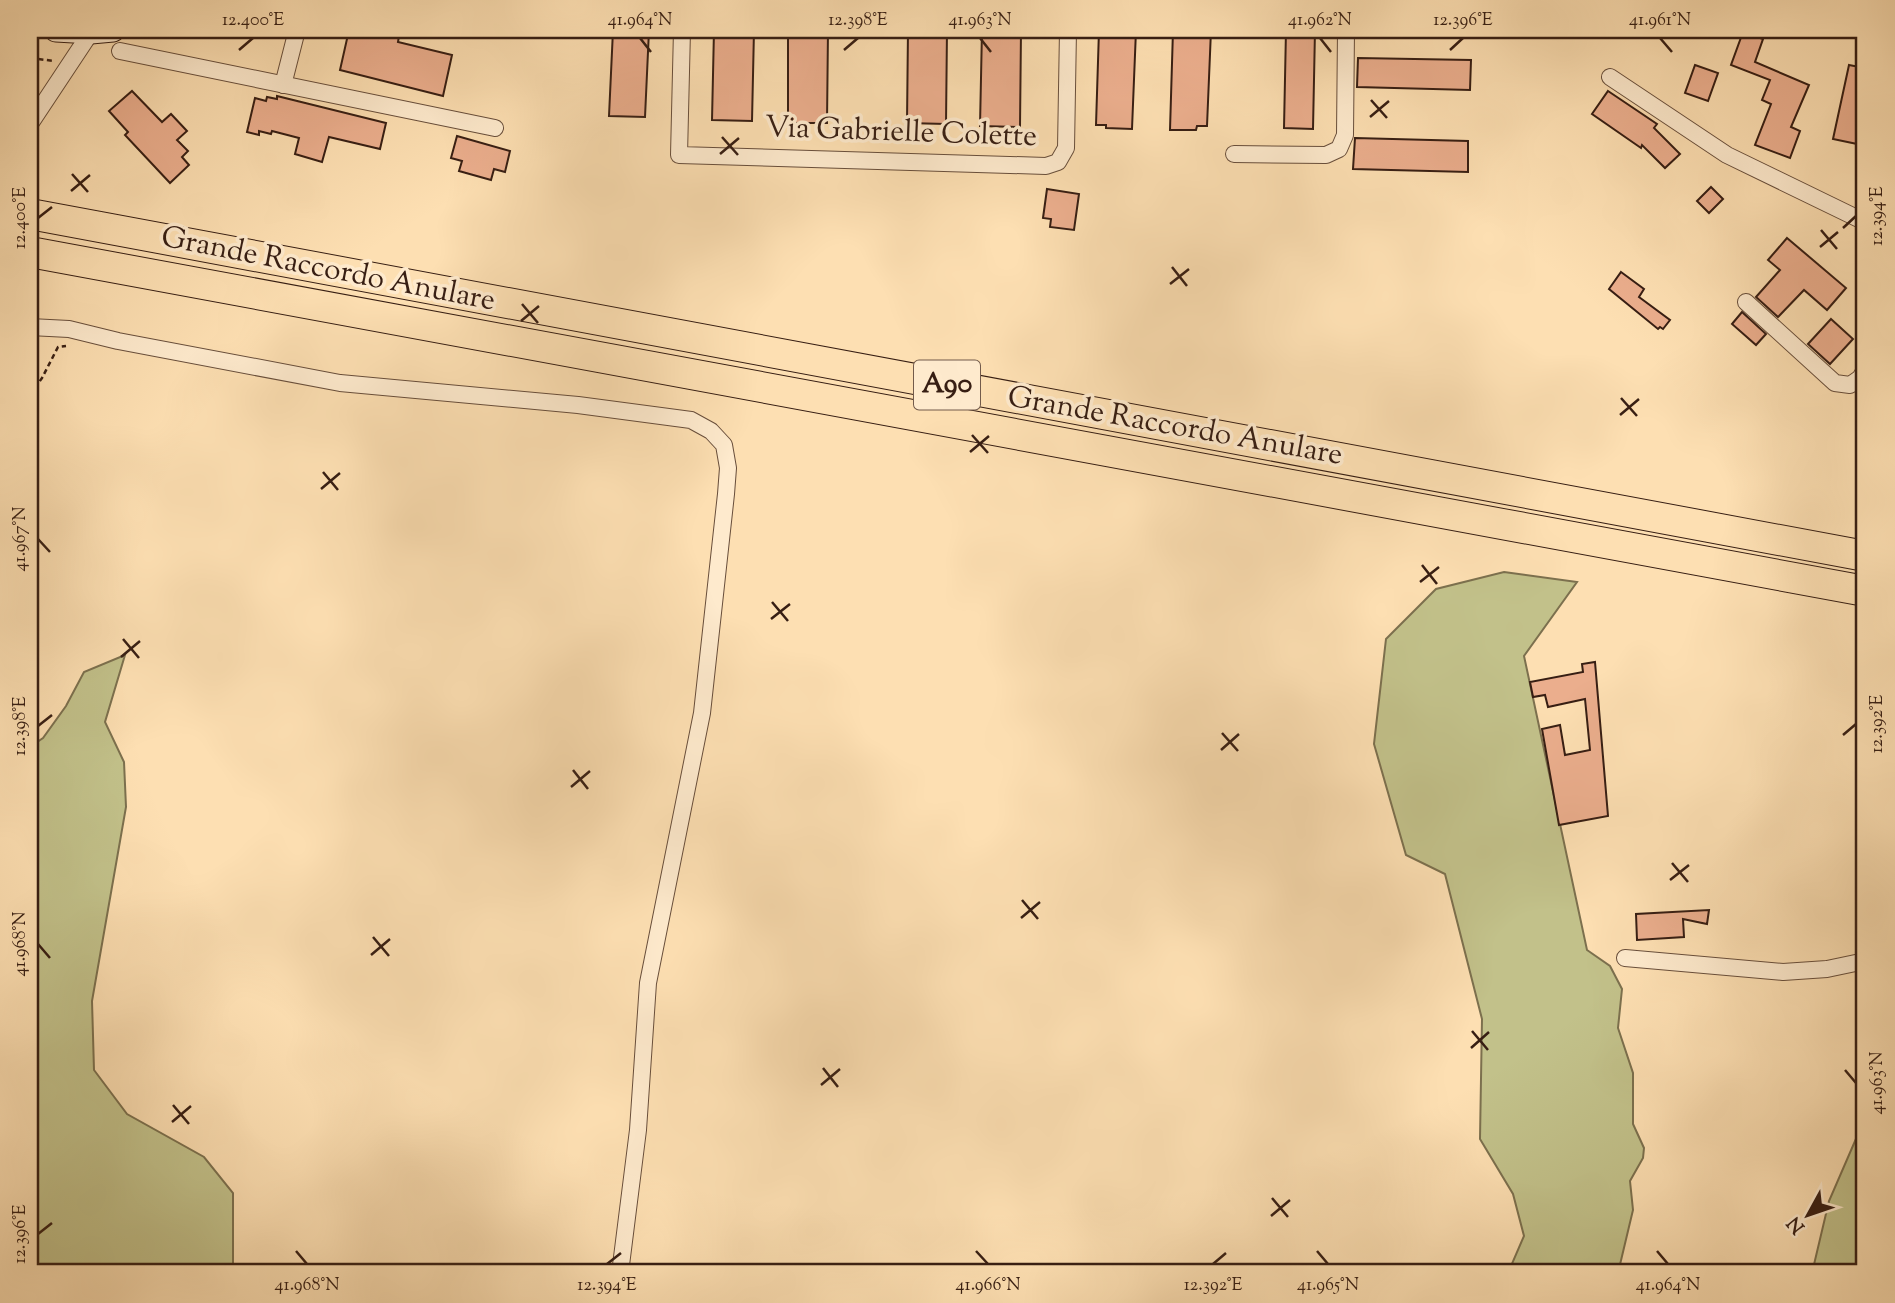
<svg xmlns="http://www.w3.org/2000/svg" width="1895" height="1303" viewBox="0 0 1895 1303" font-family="'Sorts Mill Goudy',serif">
  <rect width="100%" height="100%" fill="#fddfb2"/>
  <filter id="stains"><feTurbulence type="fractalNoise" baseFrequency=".00286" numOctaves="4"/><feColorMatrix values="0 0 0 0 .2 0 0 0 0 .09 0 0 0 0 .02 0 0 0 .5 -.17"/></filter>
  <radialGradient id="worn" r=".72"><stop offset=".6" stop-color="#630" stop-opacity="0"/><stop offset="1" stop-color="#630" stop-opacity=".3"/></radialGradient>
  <g fill="#c2c18a" stroke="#7c704e" stroke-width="2">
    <polygon points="1504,572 1577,582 1524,656 1587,950 1610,966 1622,989 1618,1028 1633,1073 1633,1124 1644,1148 1643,1158 1630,1181 1633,1210 1618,1273 1508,1273 1524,1236 1513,1194 1480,1139 1482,1019 1445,874 1406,855 1374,744 1386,639 1436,589"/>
    <polygon points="125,655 105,722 124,762 126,807 92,1001 94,1070 127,1114 204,1157 233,1193 233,1273 30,1273 30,747 43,738 66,706 84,672"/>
    <polygon points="1865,1118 1865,1273 1812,1273 1829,1201"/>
  </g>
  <g fill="#ebae8d" stroke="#371e13" stroke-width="2">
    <polygon points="349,30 371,30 399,36 398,42 452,55 443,96 340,70"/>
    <polygon points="613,30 649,30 645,117 609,116"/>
    <polygon points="714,30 754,30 752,121 712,120"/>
    <polygon points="788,30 828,30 827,123 788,123"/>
    <polygon points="908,30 947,30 946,124 907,123"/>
    <polygon points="982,30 1021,30 1020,127 980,126"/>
    <polygon points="1099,30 1136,30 1132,129 1106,128 1106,125 1096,125"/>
    <polygon points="1173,30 1211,30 1207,126 1197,126 1196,130 1170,130"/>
    <polygon points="1286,30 1315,30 1313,129 1284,128"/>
    <polygon points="1743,32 1763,39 1755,62 1809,85 1791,127 1800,131 1790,158 1755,145 1771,104 1762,100 1770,80 1731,65"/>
    <polygon points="1358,58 1471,60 1470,90 1357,87"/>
    <polygon points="1695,65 1718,73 1708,101 1685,93"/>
    <polygon points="1849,65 1865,68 1865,129 1862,145 1833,139"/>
    <polygon points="132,91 162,122 171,114 187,131 177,140 188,151 182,157 189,165 170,183 125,135 128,132 109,111"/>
    <polygon points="1608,91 1657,124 1654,128 1680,154 1665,168 1642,145 1641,148 1592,114"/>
    <polygon points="277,96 386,123 380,149 329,137 322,162 295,154 299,138 272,131 271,134 259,131 259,135 247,132 255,98 266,101 267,97 277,99"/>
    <polygon points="457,136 510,151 505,172 494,169 491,180 459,171 462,161 451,158"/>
    <polygon points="1355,138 1468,141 1468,172 1353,169"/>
    <polygon points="1711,187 1723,199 1709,213 1697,201"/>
    <polygon points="1047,189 1079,194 1074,230 1050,227 1051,219 1043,218"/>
    <polygon points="1787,238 1846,288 1827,310 1804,290 1778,317 1756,297 1780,270 1768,260"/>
    <polygon points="1621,272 1644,289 1639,297 1670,320 1663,329 1660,327 1658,329 1609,289"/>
    <polygon points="1742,312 1766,334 1756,345 1732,324"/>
    <polygon points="1831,319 1853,339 1830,364 1808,344"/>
    <polygon points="1595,662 1608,816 1559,825 1542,729 1560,725 1565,755 1590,750 1585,699 1548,707 1545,695 1533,697 1530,682 1583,672 1582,664"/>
    <polygon points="1709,910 1707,924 1683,919 1684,937 1637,940 1636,914"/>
  </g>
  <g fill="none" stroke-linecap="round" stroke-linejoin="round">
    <g stroke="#684e3b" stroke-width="18">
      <g id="street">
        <polyline points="682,30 679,155 1046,166 1058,162 1066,148 1068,30"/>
        <polyline points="120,51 495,128"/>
        <polyline points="1610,77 1727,155 1865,222"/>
        <polyline points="283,85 297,30"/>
        <polyline points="30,124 91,32"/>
        <polyline points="1234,154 1326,155 1339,149 1345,135 1346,30"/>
        <polyline points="1746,302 1835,383 1850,385 1860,378 1865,370"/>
        <polyline points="30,327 69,329 118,341 340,383 578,405 691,420 711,431 724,445 728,468 726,494 702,713 648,983 638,1130 620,1273"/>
        <polyline points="1625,958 1783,972 1827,969 1865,961"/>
      </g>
    </g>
    <g stroke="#371e13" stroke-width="25">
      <polyline id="secondary" points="56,30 91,32 113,30"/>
    </g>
    <g stroke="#371e13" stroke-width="32">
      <g id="highway">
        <polyline points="30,214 1865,556"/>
        <polyline points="30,252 1865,591"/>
      </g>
    </g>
    <g stroke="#371e13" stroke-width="2.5" stroke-dasharray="5 3.5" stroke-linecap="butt">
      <polyline points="30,58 54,61"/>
      <polyline points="30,395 42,378 58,347 66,346"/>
    </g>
    <use href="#street" stroke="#feeacd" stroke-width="16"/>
    <use href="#secondary" stroke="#feeacd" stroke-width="23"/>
    <use href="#highway" stroke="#fddfb2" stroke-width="30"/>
  </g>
  <path fill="none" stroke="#371e13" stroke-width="2.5" d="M640,38L651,52M980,38L991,52M1320,38L1331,52M1660,38L1672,52M239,50L253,38M844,50L858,38M1450,50L1463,38M1371,100L1387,118M1370,117L1389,101M722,137L738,155M720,154L739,138M72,174L88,192M71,191L90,175M38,218L52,207M1843,228L1856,216M1821,230L1837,249M1820,247L1838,232M1172,267L1187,286M1170,284L1189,269M522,304L538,323M521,321L539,306M1621,398L1637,416M1620,415L1639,399M972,435L988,453M970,452L989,436M323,472L338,490M321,489L340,473M38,539L50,552M1422,565L1437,584M1420,582L1439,567M772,602L788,621M771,619L790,604M123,639L139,658M121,657L140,641M38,726L52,715M1222,733L1238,751M1843,735L1856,724M1221,750L1239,734M573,770L588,789M571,787L590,771M1672,863L1688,882M1670,880L1689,865M1022,900L1038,919M1021,918L1040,902M373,937L389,956M38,944L50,958M371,955L390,939M1472,1031L1488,1050M1471,1048L1489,1032M823,1068L838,1087M1845,1070L1856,1083M821,1085L840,1069M173,1105L189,1124M172,1122L191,1106M1272,1198L1288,1217M1271,1216L1290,1200M38,1234L52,1223M296,1251L307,1264M976,1251L988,1264M1317,1251L1328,1264M1657,1251L1668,1264M607,1264L621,1253M1213,1264L1226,1253"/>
  <g text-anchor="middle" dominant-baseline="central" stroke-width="7" stroke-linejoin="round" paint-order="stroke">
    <rect fill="#feeacd" stroke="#735b4b" stroke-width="2" x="914" y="360.5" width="66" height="49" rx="5"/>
    <g font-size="28" font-weight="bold" fill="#371e13">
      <text x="947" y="385">A90</text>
    </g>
    <g font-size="30" fill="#371e13" stroke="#feeacd">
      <text transform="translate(901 133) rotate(2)">Via Gabrielle Colette</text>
      <text transform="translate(328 270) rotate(11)">Grande Raccordo Anulare</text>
      <text transform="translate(1175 427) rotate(10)">Grande Raccordo Anulare</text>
    </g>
  </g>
  <rect width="1895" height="1303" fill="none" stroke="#fddfb2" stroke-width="77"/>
  <g transform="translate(1808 1215) rotate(230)" stroke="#feeacd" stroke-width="5" paint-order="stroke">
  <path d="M0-5L12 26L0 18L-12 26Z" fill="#371e13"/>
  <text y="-10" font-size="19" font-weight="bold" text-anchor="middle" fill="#371e13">N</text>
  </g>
  <rect x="38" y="38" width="1818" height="1226" fill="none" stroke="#371e13" stroke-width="2.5"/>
  <g font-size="18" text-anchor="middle" fill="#371e13">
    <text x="253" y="25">12.400°E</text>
    <text x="640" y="25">41.964°N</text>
    <text x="858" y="25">12.398°E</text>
    <text x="980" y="25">41.963°N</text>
    <text x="1320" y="25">41.962°N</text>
    <text x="1463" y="25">12.396°E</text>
    <text x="1660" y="25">41.961°N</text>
    <text transform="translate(1876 216) rotate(-90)" y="6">12.394°E</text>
    <text transform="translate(19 218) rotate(-90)" y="6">12.400°E</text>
    <text transform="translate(19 539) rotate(-90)" y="6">41.967°N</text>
    <text transform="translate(1876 724) rotate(-90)" y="6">12.392°E</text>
    <text transform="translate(19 726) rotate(-90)" y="6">12.398°E</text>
    <text transform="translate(19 944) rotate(-90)" y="6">41.968°N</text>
    <text transform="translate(1876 1083) rotate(-90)" y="6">41.963°N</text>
    <text transform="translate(19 1234) rotate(-90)" y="6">12.396°E</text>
    <text x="307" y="1290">41.968°N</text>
    <text x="607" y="1290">12.394°E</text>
    <text x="988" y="1290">41.966°N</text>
    <text x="1213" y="1290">12.392°E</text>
    <text x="1328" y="1290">41.965°N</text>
    <text x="1668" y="1290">41.964°N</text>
  </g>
  <rect width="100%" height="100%" filter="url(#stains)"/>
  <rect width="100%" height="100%" fill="url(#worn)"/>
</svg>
